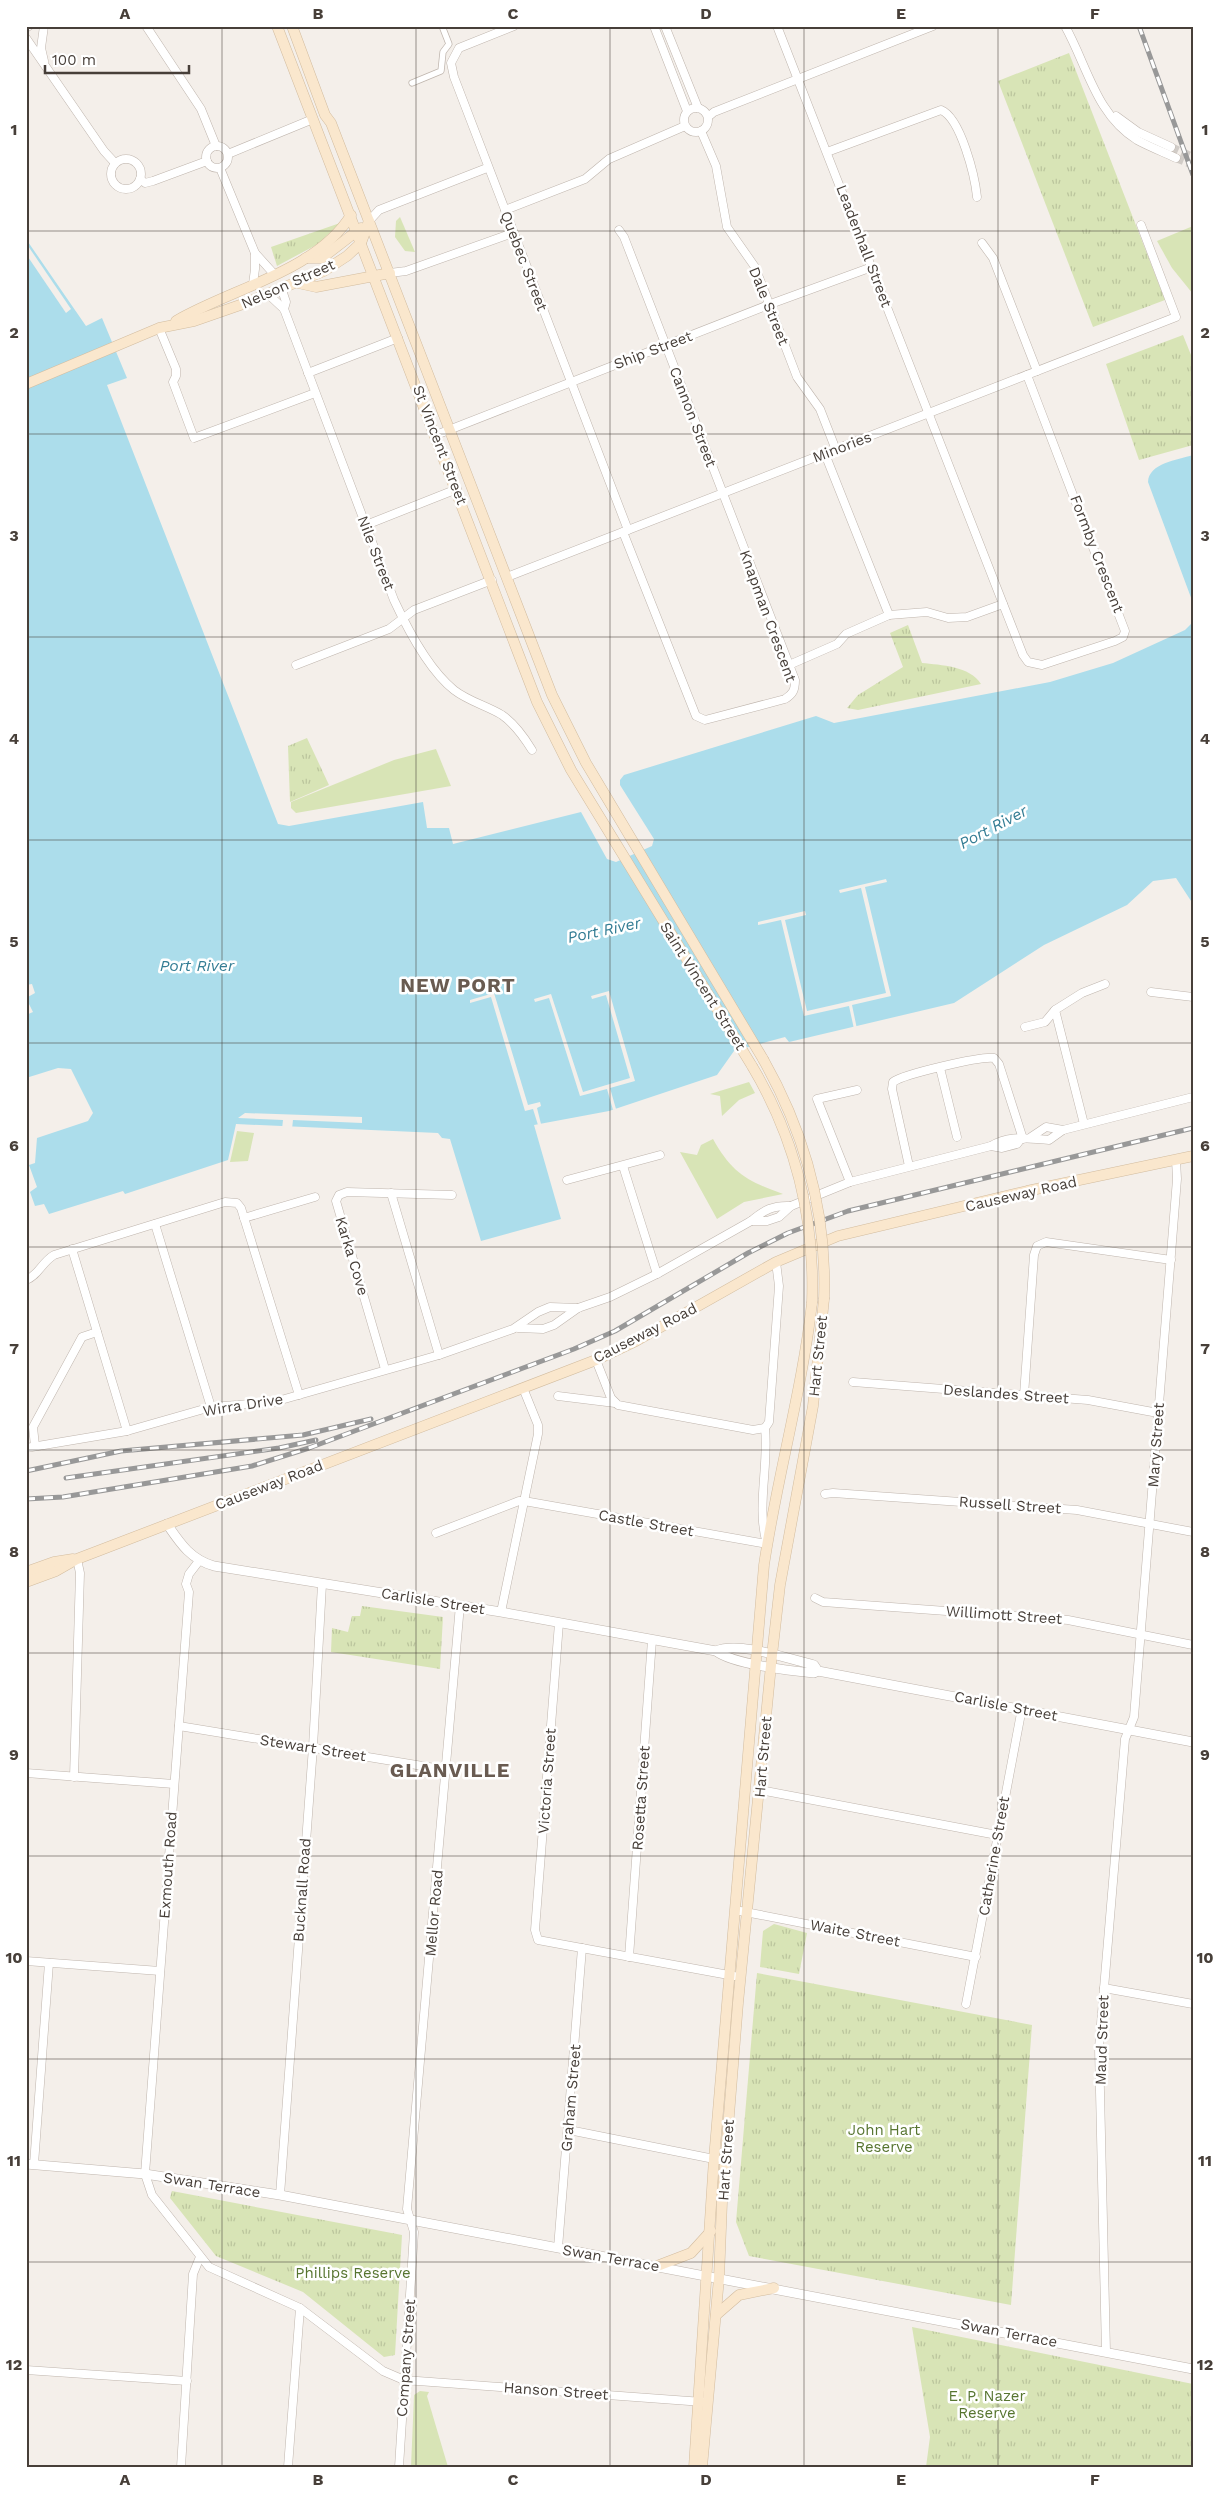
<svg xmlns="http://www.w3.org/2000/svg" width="1219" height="2493" viewBox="0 0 1219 2493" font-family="'Work Sans',sans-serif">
  <defs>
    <pattern id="park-tufts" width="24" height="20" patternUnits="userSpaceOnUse" patternTransform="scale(1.25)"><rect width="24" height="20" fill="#d8e4b6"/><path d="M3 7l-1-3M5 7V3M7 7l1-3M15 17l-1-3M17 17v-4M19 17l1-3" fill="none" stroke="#bbc59d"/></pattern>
  </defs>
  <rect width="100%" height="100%" fill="#f4efea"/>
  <g fill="#d8e4b6">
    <polygon points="400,217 415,252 405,251 395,237 396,221"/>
    <polygon points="1193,226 1193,294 1172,268 1157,241"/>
    <polygon points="436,749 451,786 296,813 291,808 291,802 394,760"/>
    <polygon points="749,1082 755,1093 739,1100 722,1116 720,1096 710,1094"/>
    <polygon points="237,1131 254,1133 248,1161 230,1162"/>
    <path d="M713,1139C732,1173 747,1181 783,1194L744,1202L717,1219L680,1152L697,1155L701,1145Z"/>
    <polygon points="420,2391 429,2392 427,2396 448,2467 411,2467 414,2395"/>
  </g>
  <g fill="url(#park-tufts)">
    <polygon points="1069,53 1165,300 1093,327 998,81"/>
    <polygon points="340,223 318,244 277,266 271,247"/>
    <polygon points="1183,335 1193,360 1193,445 1139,460 1106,364"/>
    <path d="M908,625L922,663C941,665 970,666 981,684L858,710L847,708L858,695L903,667L890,633Z"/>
    <polygon points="307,738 329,785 290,802 288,746"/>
    <polygon points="362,1606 443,1617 440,1669 331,1652 332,1628 348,1632 352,1616 360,1616"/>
    <polygon points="774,1924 807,1933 799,1974 760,1967 763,1931"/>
    <polygon points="757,1973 1032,2025 1011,2305 749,2256 736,2222"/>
    <polygon points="172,2191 402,2235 395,2355 384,2357 303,2292 216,2256 170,2198"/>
    <polygon points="912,2327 1193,2384 1193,2467 926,2467 930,2437"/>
  </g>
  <g fill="#acddeb">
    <polygon points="26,239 86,326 102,318 127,378 107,385 278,824 289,826 423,802 427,828 449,828 453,844 581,812 607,859 616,862 652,846 654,839 620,785 620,780 624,775 816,716 834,723 1050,682 1113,663 1185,630 1193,622 1193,904 1176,878 1153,881 1127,905 1044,945 954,1003 789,1042 785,1037 734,1051 717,1075 609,1111 534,1125 561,1219 481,1241 450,1139 442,1138 438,1133 236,1124 228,1160 125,1194 123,1191 49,1214 44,1204 35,1206 30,1192 37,1187 29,1165 35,1163 37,1138 88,1121 93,1113 71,1069 58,1068 26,1078 26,1015 33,1012 26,998 35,993 32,984 26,985"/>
    <path d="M1193,455V603L1148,482C1149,463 1177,460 1193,455Z"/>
  </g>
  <g fill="#f4efea">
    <polygon points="26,243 71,309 66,313 26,254"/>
    <polygon points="886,879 887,882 865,887 891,996 852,1005 857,1029 854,1029 849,1006 804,1016 781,920 758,925 758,922 805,911 806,915 785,920 807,1011 886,993 861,888 840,893 839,890"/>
    <polygon points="609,991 635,1081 610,1088 616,1109 613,1110 607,1089 580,1096 549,998 535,1002 534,999 551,994 583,1092 630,1078 606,995 592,999 591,996"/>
    <polygon points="494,993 528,1105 540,1102 541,1106 537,1108 541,1124 538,1125 533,1109 525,1111 491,997 470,1003 470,1000"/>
    <polygon points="245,1113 362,1117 362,1123 293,1120 292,1129 282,1129 283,1120 238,1118"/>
  </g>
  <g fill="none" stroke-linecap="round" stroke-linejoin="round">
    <g stroke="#d1ccc7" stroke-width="8" stroke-dasharray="8 4" stroke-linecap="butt">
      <polyline points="1171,147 1193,157"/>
      <polyline points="1176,158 1193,165"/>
    </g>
    <g stroke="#bfb5ad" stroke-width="7">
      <polyline id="pedestrian" points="412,83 441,71 443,52 449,44 442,26"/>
    </g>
    <g stroke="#bfb5ad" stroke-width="9">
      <g id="minor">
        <polyline points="146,26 201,109 216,146"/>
        <polyline points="514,26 459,48 451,63 454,77 628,530"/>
        <polyline points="654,26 687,111"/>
        <polyline points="665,26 698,108"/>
        <polyline points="777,26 1023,655 1028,662 1042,665 1115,641 1123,637 1125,631 1027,375"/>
        <path d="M1065,26C1087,65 1096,115 1137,140C1150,147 1163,152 1176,158"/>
        <polyline points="26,28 29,26"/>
        <polyline points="26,38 104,151 115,163"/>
        <polyline points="44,61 41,48 44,26"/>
        <circle cx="696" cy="120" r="12"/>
        <polyline points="1116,116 1138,132 1171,147"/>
        <polyline points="708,117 714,112 933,26"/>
        <polyline points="701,131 716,166 727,227 755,267 797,377 820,409 836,450"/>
        <circle cx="217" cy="157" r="11"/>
        <path d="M827,152L941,110C961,118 975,177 977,197"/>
        <polyline points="228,154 313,119"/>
        <circle cx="126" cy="174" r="15"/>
        <polyline points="220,168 255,253 255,269 253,284"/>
        <polyline points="140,179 145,183 153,181 207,161"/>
        <polyline points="505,210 585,179 609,159 685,126"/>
        <polyline points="369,221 379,210 487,168"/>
        <path d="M619,230L624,237L795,680C795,690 793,694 785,699L705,720L696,716L623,532"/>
        <polyline points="982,243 993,258 1037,371"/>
        <polyline points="255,253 274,274"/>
        <polyline points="390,273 406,271 513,233"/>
        <polyline points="282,290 286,302 284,309"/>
        <path d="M269,295L284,309L394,600C407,628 429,670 454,690C468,701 487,706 502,715C515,724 524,737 532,750"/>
        <polyline points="159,328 176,369 176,376 173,382 194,438 315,393"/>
        <polyline points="308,373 398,338"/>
        <polyline points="436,435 776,302 872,267"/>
        <polyline points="825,454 889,615"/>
        <polyline points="366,525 457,489"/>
        <polyline points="507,577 1176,317 1141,225"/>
        <polyline points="296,665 389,629 414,610 492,580"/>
        <polyline points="789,665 837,644 846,634 889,615 927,612 948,618 967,617 1003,604"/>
        <polyline points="1151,992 1193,997"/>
        <polyline points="1025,1027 1045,1022 1055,1010"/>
        <polyline points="940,1068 957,1137"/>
        <polyline points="1084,1124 1055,1010 1082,993 1105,984"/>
        <polyline points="1031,1137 1046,1127 1063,1130"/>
        <polyline points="991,1146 1002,1148 1017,1144 1020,1140"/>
        <polyline points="623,1166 657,1274"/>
        <path d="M909,1166L892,1089L893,1082C904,1074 981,1056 994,1058L999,1064L1023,1139"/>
        <polyline points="567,1180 660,1155"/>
        <polyline points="850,1182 817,1099 857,1090"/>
        <polyline points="391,1193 439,1355"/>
        <polyline points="244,1218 315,1197"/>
        <path d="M751,1221H767L779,1217L791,1206L850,1182L991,1146C1010,1134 1028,1139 1049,1140L1063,1130L1193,1097"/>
        <polyline points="155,1224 211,1407"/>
        <polyline points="72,1249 127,1431"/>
        <path d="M26,1280C39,1275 41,1263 54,1255L225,1202L237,1203L241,1208L299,1395"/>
        <path d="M518,1328L543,1329L554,1325L578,1308L610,1297L657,1274L751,1221C764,1210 773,1205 791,1206"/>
        <polyline points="596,1360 611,1398 618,1405 753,1430 765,1428"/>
        <polyline points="385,1369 336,1201 339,1195 347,1192 452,1195"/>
        <polyline points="853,1382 1088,1400 1158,1413"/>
        <polyline points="1024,1395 1034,1255 1037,1246 1046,1242 1171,1260"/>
        <polyline points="558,1396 615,1403"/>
        <polyline points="35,1446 33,1427 82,1337 97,1332"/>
        <polyline points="26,1448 127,1431 211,1407 274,1402 439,1355 513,1329 538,1312 550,1307 578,1308"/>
        <polyline points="825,1494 833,1493 1077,1510 1193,1532"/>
        <path d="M436,1533L519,1501H524L767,1544C756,1508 769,1466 765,1428L769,1422L779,1286L776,1262"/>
        <polyline points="199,1561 189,1574 186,1584 189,1592 145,2174 152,2195 209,2267 300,2308 383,2371 404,2380 703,2402"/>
        <polyline points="815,1598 823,1602 1068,1620 1193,1645"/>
        <polyline points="501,1612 538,1434 538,1425 523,1388"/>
        <polyline points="559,1623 535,1930 538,1940 734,1976"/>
        <polyline points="179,1726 447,1770"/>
        <polyline points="26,1773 174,1784"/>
        <polyline points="74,1777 80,1573 77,1559"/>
        <polyline points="760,1790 997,1835"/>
        <polyline points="735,1910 976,1957"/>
        <polyline points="629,1957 652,1640"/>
        <polyline points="26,1961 160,1971"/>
        <polyline points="1104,1988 1193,2004"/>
        <polyline points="966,2004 1022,1708"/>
        <polyline points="569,2130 719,2160"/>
        <polyline points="34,2164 49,1963"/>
        <polyline points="280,2195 313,1747 322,1584"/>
        <polyline points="558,2248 582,1948"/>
        <polyline points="1106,2352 1099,2048 1125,1739 1134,1717 1177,1179 1176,1160"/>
        <polyline points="26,2370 187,2381"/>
        <polyline points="181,2467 193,2274 200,2257"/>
        <polyline points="288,2467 300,2308"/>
        <polyline points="399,2467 414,2232 407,2209 460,1605"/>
      </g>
    </g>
    <g stroke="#bfb5ad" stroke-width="10">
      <g id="tertiary">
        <path d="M167,1524C180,1543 190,1559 214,1566L501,1612L716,1651C732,1664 792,1671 814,1673L818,1671"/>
        <path d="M716,1651C739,1641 789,1659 814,1665L818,1671L1193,1742"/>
        <polyline points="26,2164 145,2174 280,2195 1193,2369"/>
      </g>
    </g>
    <g stroke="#d2bc9f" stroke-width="11">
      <g id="secondary">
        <polyline points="277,26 537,702 571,770 752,1066"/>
        <polyline points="292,26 325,115 331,123 552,695 586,763 763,1059"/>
        <polyline points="306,258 322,258 361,228"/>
        <polyline points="298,283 316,287 390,273"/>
        <path d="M176,321C230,289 317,271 351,215"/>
        <polyline points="26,384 159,328 194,321 243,304 324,271 347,256 361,243 369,221"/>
        <polyline points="26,1572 54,1562 73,1559"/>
        <polyline points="26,1582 56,1571 77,1559 596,1360 636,1341 776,1262 838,1236 1027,1191 1193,1156"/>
        <polyline points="657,2266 691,2253 711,2231"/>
        <polyline points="716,2315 739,2295 774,2288"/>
        <path d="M694,2467L714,2159L764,1565C777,1477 802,1391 812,1303"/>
        <polyline points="702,2467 719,2278 722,2202 738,2003 772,1655 780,1585 813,1406 824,1299"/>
      </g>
    </g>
    <use href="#pedestrian" stroke="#fff" stroke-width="5.5"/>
    <use href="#minor" stroke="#fff" stroke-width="8"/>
    <use href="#tertiary" stroke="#fff" stroke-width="9"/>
    <use href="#secondary" stroke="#fae7cd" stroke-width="10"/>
    <g stroke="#989898" stroke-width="5">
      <g id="rail">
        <polyline points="1139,26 1193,175"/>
        <polyline points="26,1471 121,1451 303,1435 371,1419"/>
        <polyline points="66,1478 279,1448 316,1440"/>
        <polyline points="26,1499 63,1497 252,1466 309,1448 574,1349 615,1331 748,1253 788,1233 848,1211 1193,1128"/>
      </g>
    </g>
    <use href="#rail" stroke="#fff" stroke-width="3" stroke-dasharray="9" stroke-linecap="butt"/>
    <g stroke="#d2bc9f" stroke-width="11" stroke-linecap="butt">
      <g id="secondary-bridge">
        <path d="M763,1059C805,1133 827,1214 824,1299"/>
        <path d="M752,1066C795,1138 815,1219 812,1303"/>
      </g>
    </g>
    <use href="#secondary-bridge" stroke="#fae7cd" stroke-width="10"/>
  </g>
  <path fill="none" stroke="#473f39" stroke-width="1" stroke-opacity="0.55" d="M222,26V2467M416,26V2467M610,26V2467M804,26V2467M998,26V2467M26,231H1193M26,434H1193M26,637H1193M26,840H1193M26,1043H1193M26,1247H1193M26,1450H1193M26,1653H1193M26,1856H1193M26,2059H1193M26,2262H1193"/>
  <g text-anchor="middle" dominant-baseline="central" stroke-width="5" stroke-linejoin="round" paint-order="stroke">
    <g font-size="15" fill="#473f39" stroke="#fff">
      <text transform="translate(864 246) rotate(69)">Leadenhall Street</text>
      <text transform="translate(524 261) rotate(69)">Quebec Street</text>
      <text transform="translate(288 284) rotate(-24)">Nelson Street</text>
      <text transform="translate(769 306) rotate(68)">Dale Street</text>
      <text transform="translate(653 350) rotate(-21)">Ship Street</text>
      <text transform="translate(693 417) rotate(69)">Cannon Street</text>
      <text transform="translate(440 445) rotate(69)">St Vincent Street</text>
      <text transform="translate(842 447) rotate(-21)">Minories</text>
      <text transform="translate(376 553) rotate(69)">Nile Street</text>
      <text transform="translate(1097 554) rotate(69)">Formby Crescent</text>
      <text transform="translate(768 616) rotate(70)">Knapman Crescent</text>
      <text transform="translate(703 986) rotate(58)">Saint Vincent Street</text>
      <text transform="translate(1021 1194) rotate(-13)">Causeway Road</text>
      <text transform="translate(352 1256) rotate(73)">Karka Cove</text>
      <text transform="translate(645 1333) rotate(-27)">Causeway Road</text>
      <text transform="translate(818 1356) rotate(-84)">Hart Street</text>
      <text transform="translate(1006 1394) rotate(4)">Deslandes Street</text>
      <text transform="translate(243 1405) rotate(-9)">Wirra Drive</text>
      <text transform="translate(1156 1445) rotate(-86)">Mary Street</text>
      <text transform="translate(269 1485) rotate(-21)">Causeway Road</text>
      <text transform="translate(1010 1505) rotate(4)">Russell Street</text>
      <text transform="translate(646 1523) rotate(10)">Castle Street</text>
      <text transform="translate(433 1601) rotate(9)">Carlisle Street</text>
      <text transform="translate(1004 1615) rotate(4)">Willimott Street</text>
      <text transform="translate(1006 1706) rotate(11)">Carlisle Street</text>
      <text transform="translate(313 1748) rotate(9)">Stewart Street</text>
      <text transform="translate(763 1757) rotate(-85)">Hart Street</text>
      <text transform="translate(547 1781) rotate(-86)">Victoria Street</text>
      <text transform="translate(641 1798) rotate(-86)">Rosetta Street</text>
      <text transform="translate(994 1856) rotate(-80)">Catherine Street</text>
      <text transform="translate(168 1865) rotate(-86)">Exmouth Road</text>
      <text transform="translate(302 1890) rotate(-86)">Bucknall Road</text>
      <text transform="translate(434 1913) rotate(-85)">Mellor Road</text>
      <text transform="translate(855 1933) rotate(11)">Waite Street</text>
      <text transform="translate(1102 2040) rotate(-88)">Maud Street</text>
      <text transform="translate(571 2098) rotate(-85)">Graham Street</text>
      <text transform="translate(726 2160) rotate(-86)">Hart Street</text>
      <text transform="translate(212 2185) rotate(9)">Swan Terrace</text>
      <text transform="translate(611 2258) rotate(10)">Swan Terrace</text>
      <text transform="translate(1009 2333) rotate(11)">Swan Terrace</text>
      <text transform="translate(406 2358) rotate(-86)">Company Street</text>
      <text transform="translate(556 2391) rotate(4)">Hanson Street</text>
    </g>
    <g font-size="15" fill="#577530" stroke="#fff">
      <text x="884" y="2130">John Hart<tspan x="884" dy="17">Reserve</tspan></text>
      <text x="353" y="2273">Phillips Reserve</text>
      <text x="987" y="2396">E. P. Nazer<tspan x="987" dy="17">Reserve</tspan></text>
    </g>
    <g font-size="16" font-style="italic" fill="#347d94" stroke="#fff">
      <text transform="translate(993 827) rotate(-28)">Port River</text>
      <text transform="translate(604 930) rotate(-12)">Port River</text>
      <text x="197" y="965">Port River</text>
    </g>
    <g font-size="20" font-weight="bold" letter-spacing="1" fill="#695b51" stroke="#fff">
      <text x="458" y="985">NEW PORT</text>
      <text x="450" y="1770">GLANVILLE</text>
    </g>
  </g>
  <rect width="1219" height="2493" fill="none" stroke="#ffffff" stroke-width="55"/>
  <path d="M45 65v8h144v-8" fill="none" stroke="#473f39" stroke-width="2.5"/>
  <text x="52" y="65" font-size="15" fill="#473f39" stroke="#ffffff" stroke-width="4" paint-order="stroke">100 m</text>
  <rect x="28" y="28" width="1164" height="2438" fill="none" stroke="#473f39" stroke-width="2"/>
  <g font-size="16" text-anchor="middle" font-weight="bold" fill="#473f39">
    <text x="125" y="19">A</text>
    <text x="318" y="19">B</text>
    <text x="513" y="19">C</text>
    <text x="706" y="19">D</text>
    <text x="901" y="19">E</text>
    <text x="1095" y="19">F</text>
    <text x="14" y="135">1</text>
    <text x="1205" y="135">1</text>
    <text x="14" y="338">2</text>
    <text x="1205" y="338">2</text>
    <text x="14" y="541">3</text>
    <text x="1205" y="541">3</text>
    <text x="14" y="744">4</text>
    <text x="1205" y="744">4</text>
    <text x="14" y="947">5</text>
    <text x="1205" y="947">5</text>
    <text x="14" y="1151">6</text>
    <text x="1205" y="1151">6</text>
    <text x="14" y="1354">7</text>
    <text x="1205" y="1354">7</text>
    <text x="14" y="1557">8</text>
    <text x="1205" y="1557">8</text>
    <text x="14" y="1760">9</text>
    <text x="1205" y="1760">9</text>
    <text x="14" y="1963">10</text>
    <text x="1205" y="1963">10</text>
    <text x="14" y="2166">11</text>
    <text x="1205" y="2166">11</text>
    <text x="14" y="2370">12</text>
    <text x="1205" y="2370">12</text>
    <text x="125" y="2485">A</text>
    <text x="318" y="2485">B</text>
    <text x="513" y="2485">C</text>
    <text x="706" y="2485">D</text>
    <text x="901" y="2485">E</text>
    <text x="1095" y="2485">F</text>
  </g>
</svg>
